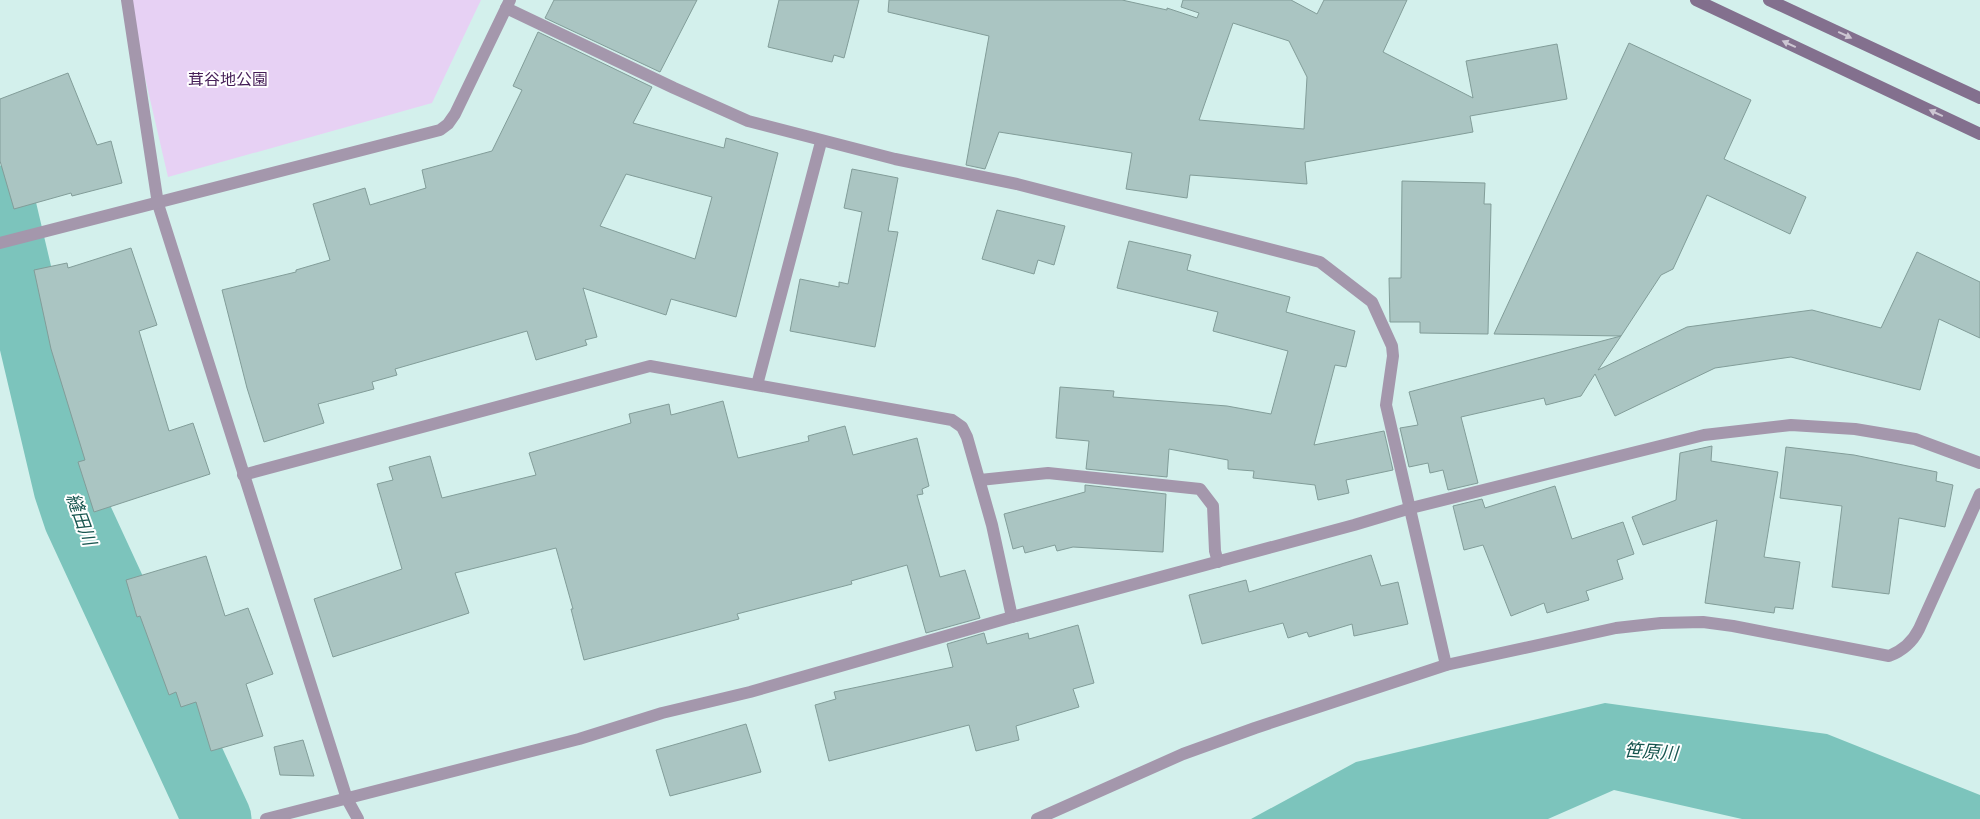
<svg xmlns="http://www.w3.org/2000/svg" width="1980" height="819" viewBox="0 0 1980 819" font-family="'Golos Text','Noto Sans JP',sans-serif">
  <rect width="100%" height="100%" fill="#d3f0ec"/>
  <polygon fill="#e7d1f4" points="127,0 481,0 432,103 168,177"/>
  <polygon fill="#7cc4bc" points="1605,703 1827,734 1980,795 1980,819 1742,819 1614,790 1548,819 1251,819 1356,762"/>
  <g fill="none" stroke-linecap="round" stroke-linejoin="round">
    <polyline stroke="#7cc4bc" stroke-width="69" points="0,200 68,488 78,518 217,819"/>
  </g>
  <g fill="#aac5c2" stroke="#829d99" fill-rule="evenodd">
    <polygon points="554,0 697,0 660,72 545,18"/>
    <polygon points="779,0 859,0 844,58 834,55 832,62 768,47"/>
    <path d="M889,0H1122L1167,10V8L1197,18L1199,13L1181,7L1183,0H1291L1317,14L1324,0H1407L1383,52L1473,98L1466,61L1557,44L1567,99L1470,116L1473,132L1305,162L1307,184L1190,175L1187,198L1126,189L1132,153L999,132L985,169L966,165L989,36L888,12ZM1233,23L1289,41L1307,77L1304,129L1199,120Z"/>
    <path d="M538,32L652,87L633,123L724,148L726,138L778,153L736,317L671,299L666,315L583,288L597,337L585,340L587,345L536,360L527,331L395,369L397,375L372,382L374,389L318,404L324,423L264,442L247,388L222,290L296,272V270L330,260L313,204L365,188L370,205L426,188L422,170L492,151L522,90L513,86ZM626,174L712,197L695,259L600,226Z"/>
    <polygon points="1629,43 1751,100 1724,159 1806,197 1790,234 1707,195 1673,269 1661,275 1621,336 1494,334"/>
    <polygon points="68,73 97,145 111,141 122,183 72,196 71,193 14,209 0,161 0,99"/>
    <polygon points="852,169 898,178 888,231 898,232 875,347 790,331 800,279 839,287 839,282 848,284 862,212 844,208"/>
    <polygon points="1402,181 1485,183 1484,204 1491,204 1488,334 1420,333 1420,322 1390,322 1389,278 1401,278"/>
    <polygon points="997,210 1065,226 1054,265 1038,260 1034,274 982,259"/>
    <polygon points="1129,241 1191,255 1187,270 1290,297 1286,312 1355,331 1346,367 1335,365 1314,445 1384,431 1393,470 1346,480 1349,493 1318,500 1315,485 1253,478 1254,471 1228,469 1228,460 1169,449 1167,477 1086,469 1089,441 1056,438 1060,387 1114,391 1113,397 1227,406 1271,414 1288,351 1213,331 1218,312 1117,288"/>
    <polygon points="131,248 157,325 139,331 169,431 193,423 210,474 94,512 78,462 85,460 51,349 34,270 67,263 68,268"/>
    <polygon points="1917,252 1980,282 1980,338 1939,319 1920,390 1791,357 1715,368 1615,416 1595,374 1581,396 1546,405 1544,398 1461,417 1478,483 1448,490 1443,470 1430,473 1428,463 1409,467 1400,428 1418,425 1409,392 1621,336 1598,370 1687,327 1812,310 1881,328"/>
    <polygon points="723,401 738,458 809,441 808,436 845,426 853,455 917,438 929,486 922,489 923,494 917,495 940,577 965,570 980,618 926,633 907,565 851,581 852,584 737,614 739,619 584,660 571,609 573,609 556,548 455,573 469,613 333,657 314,599 402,569 377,484 393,480 389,467 430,456 442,498 536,475 529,453 631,423 629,414 669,404 671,415"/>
    <polygon points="1712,446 1711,461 1778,472 1764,557 1800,562 1793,609 1775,607 1774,613 1705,603 1717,520 1643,545 1632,517 1676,500 1680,453"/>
    <polygon points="1786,447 1854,455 1937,472 1936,481 1953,485 1945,527 1899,518 1889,594 1832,587 1842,506 1780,498"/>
    <polygon points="1085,485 1166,494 1163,552 1073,547 1057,551 1055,545 1025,553 1023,546 1013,549 1004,514 1085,492"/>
    <polygon points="1555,486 1572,539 1623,522 1634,554 1617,560 1623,579 1586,591 1589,600 1547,613 1544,603 1511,616 1483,545 1464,550 1453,506 1482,499 1485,508"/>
    <polygon points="1371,555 1381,586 1398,582 1408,624 1354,636 1352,624 1309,637 1307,632 1288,638 1283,623 1202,644 1189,595 1246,580 1249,592"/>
    <polygon points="206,556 225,616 248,608 273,674 246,684 263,736 211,751 196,702 181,707 176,692 169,695 140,616 137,617 126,580"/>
    <polygon points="1078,625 1094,683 1073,689 1079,707 1016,726 1019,740 976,751 969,725 829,761 815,705 836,699 834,692 953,667 947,644 984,633 987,644 1028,633 1029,639"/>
    <polygon points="746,724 761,772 670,796 656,750"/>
    <polygon points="303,740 314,776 280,775 274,747"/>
  </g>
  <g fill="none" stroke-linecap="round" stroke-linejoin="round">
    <g stroke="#a497ac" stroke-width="12">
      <polyline points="127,0 158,204 347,799 358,819"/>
      <polyline points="506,8 674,88 748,121 895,159 1017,184 1320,262 1372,302 1392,346 1393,356 1386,405 1446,665"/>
      <polyline points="0,243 440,130 448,124 455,114 510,0"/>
      <polyline points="757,385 821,142"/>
      <polyline points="243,475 650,366 952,420 962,427 967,437 992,525 1012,617"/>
      <polyline points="980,480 1048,473 1200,489 1213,506 1215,551 1218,562"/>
      <polyline points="266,819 579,739 662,713 750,692 1012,617 1354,525 1411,508 1704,435 1791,425 1855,429 1915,439 1980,463"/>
      <path d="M1037,819L1183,754L1255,728L1446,665L1616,628L1661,623L1703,622L1733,626L1889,656C1902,651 1913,641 1919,629L1980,494"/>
    </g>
    <g stroke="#83708e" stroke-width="12">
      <polyline points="1696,0 1980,134"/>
      <polyline points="1769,0 1980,98"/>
    </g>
  </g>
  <defs><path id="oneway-solid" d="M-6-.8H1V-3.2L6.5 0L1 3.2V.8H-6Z" transform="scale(1.25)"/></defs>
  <g fill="#cdc6d2">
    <use href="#oneway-solid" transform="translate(1845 35) rotate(25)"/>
    <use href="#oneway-solid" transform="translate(1789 44) rotate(-155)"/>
    <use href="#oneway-solid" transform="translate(1936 113) rotate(-155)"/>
  </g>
  <g text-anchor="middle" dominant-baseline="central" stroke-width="4" stroke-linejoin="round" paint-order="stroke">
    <g font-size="16" fill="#451e57" stroke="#fff">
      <text x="228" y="79">茸谷地公園</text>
    </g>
    <g font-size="18" font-style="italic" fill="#17554f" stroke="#fff">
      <text transform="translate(82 519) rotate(70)">縫田川</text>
      <text transform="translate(1651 751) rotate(4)">笹原川</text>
    </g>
  </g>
</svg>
